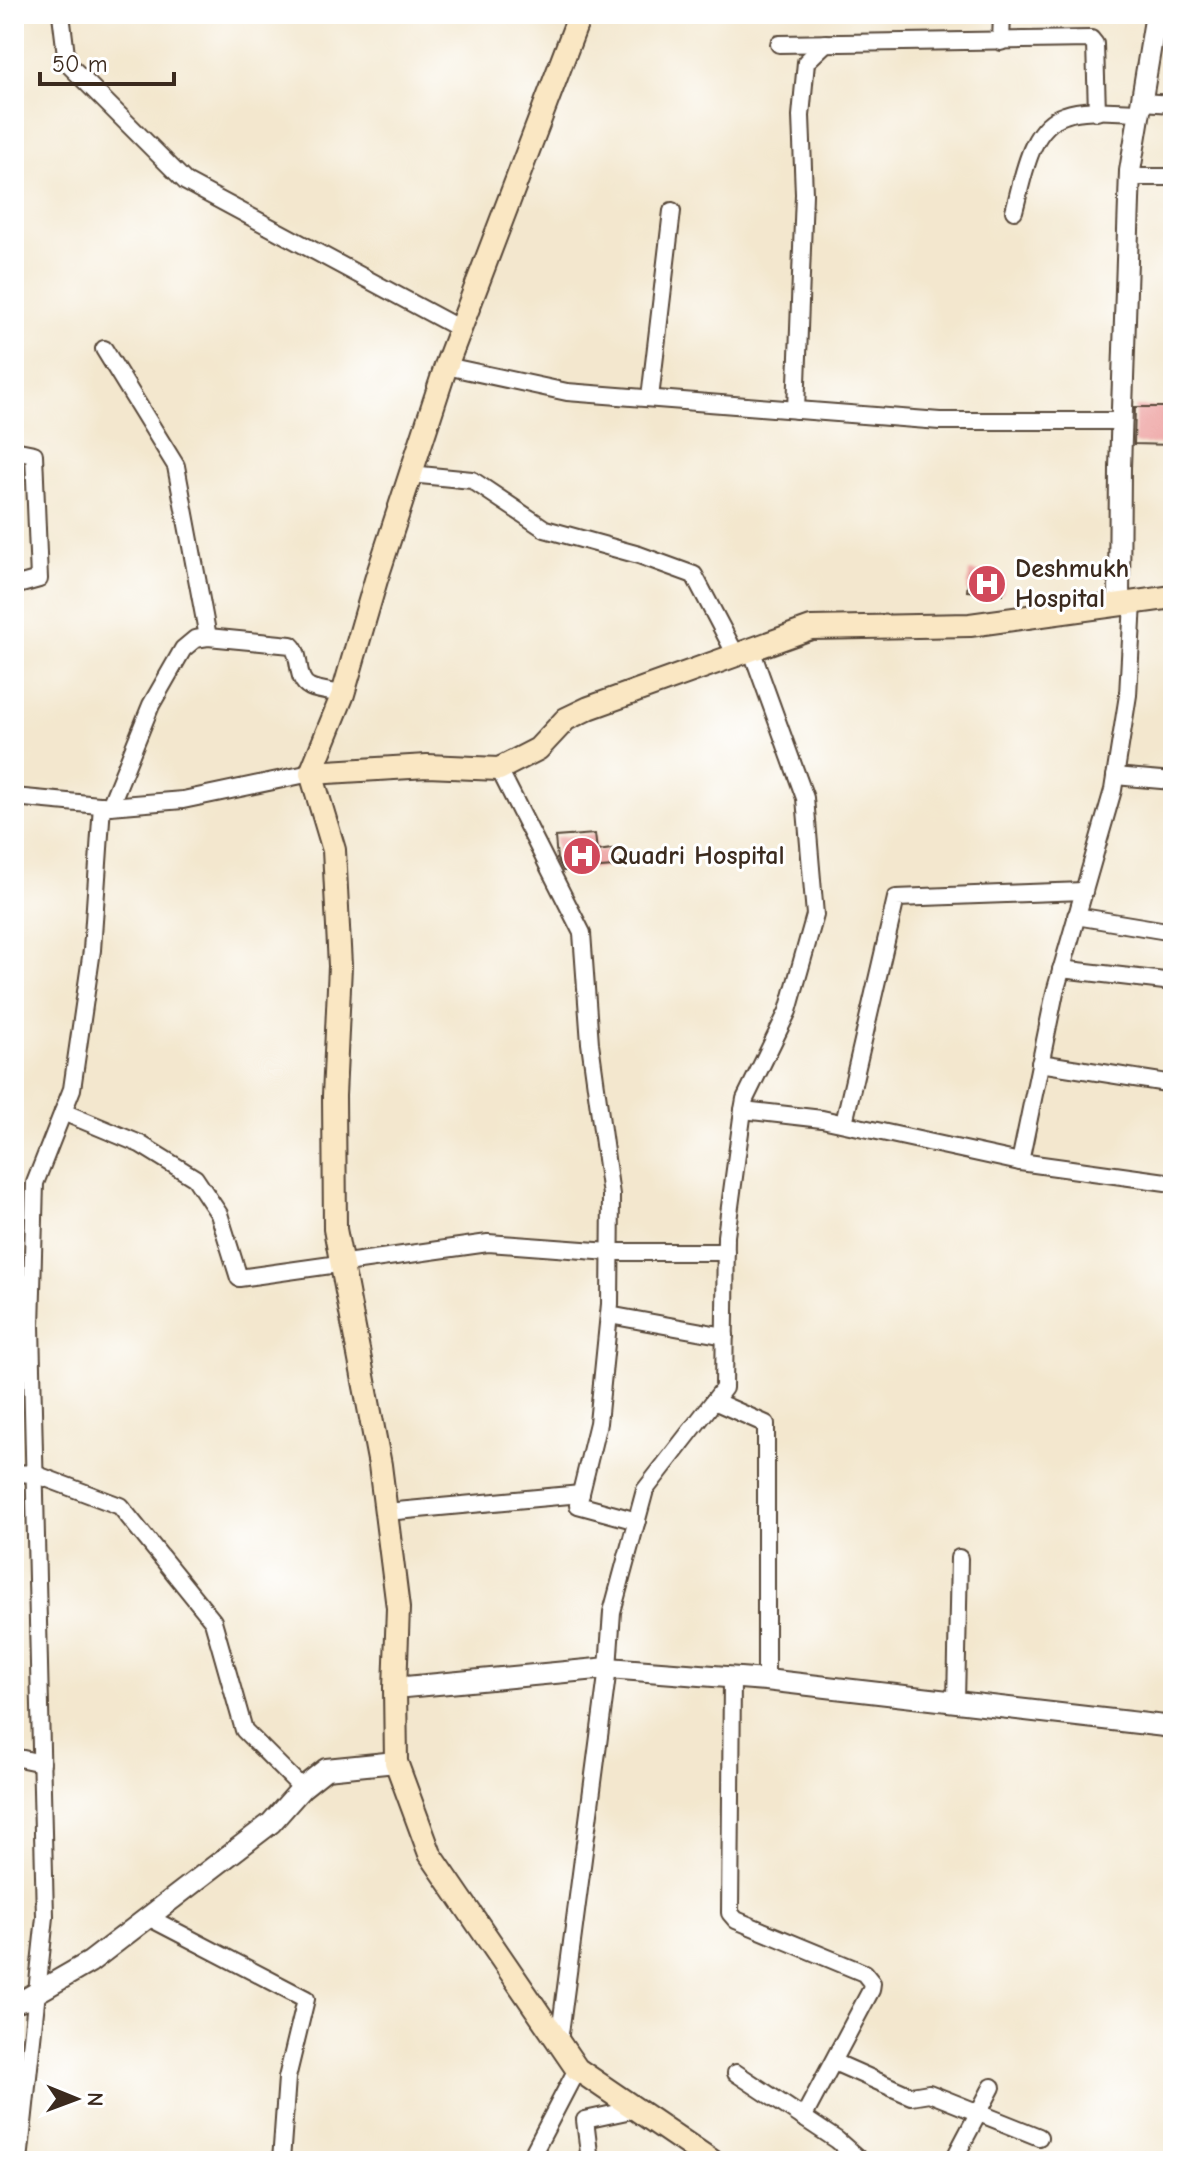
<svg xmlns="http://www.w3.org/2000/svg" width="1187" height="2175" viewBox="0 0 1187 2175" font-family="'Comic Neue',sans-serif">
  <rect width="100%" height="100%" fill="#fff"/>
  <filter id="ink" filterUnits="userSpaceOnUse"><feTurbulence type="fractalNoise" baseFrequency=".0125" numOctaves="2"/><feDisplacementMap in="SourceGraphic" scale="16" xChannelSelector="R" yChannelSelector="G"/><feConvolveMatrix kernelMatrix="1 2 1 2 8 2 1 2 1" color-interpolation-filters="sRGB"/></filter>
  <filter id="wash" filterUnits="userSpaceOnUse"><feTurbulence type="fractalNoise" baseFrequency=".006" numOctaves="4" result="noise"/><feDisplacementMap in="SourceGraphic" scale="32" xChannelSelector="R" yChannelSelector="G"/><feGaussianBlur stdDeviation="1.8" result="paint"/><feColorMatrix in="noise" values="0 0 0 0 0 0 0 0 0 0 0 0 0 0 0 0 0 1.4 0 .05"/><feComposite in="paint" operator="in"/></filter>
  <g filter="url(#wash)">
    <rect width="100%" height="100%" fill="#f3e7ce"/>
    <g id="blocks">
      <g fill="#eb9796">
        <polygon points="1135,407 1173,407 1173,445 1134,444"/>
        <polygon points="969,571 1005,575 1003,594 967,591"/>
        <polygon points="595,834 597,851 612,849 613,867 563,871 557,859 555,837"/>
      </g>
    </g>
  </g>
  <g filter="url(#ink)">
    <use href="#blocks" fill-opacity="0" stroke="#574638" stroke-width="2"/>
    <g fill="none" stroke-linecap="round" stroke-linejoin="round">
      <g stroke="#574638" stroke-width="20">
        <g id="minor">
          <polyline points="61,14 67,63 186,182 460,329"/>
          <polyline points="1001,42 1002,14"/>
          <polyline points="779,44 1091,39 1095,44 1097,112"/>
          <polyline points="1142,102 1173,104"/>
          <polyline points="1130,177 1173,177"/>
          <path d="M1014,211C1023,180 1029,126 1065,115C1087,107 1117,112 1140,112"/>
          <polyline points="104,349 176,466 208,637"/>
          <polyline points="446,366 567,392 940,421 1122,421"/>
          <polyline points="650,398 672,211"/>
          <polyline points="796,410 804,194 801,116 806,62 826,43"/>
          <polyline points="14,450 34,454 39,579 14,586"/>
          <polyline points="410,474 472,480 545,529 639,555 694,575 736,655"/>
          <polyline points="1133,602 1128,695 1113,790 1055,992 1020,1162 1173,1183"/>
          <polyline points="499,769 582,933 590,1043 611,1195 610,1304 598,1423 578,1505 637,1521"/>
          <polyline points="1115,776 1173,781"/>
          <polyline points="14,797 110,806 183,800 311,773"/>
          <path d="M110,806L151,705L183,649L195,639L208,637L291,645C303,656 294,679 310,687C319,691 333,692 343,694"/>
          <polyline points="1076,916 1173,932"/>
          <polyline points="1061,969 1173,982"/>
          <polyline points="1040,1063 1173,1084"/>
          <polyline points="743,1110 822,1119 1020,1162"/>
          <polyline points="63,1112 140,1144 195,1178 219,1214 239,1278 488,1243 610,1252 726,1252"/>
          <polyline points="844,1123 896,898 1084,891"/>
          <polyline points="609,1315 725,1336"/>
          <polyline points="714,1401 766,1424 766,1680"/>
          <polyline points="14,1473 35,1474 120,1506 213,1621 244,1730 302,1788"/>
          <polyline points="386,1512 581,1494"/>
          <polyline points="732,1679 730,1913 736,1920 864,1973 872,1983 871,1990 803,2118"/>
          <polyline points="956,1701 959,1558"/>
          <polyline points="14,1757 42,1763"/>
          <polyline points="148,1917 306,1999 287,2078 281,2161"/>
          <polyline points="559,2041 608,1668 612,1612 645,1490 724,1388 726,1236 743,1110 745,1099 788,1011 815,915 805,798 751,649"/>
          <polyline points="834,2062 911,2096 929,2093 1039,2137"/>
          <polyline points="736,2073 837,2140 861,2161"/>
          <polyline points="19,2161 45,1917 31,1326 35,1183 72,1089 92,950 102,805"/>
          <polyline points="529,2161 577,2069"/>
          <polyline points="590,2161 585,2120 636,2109"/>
          <polyline points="953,2161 992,2087"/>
        </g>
      </g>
      <g stroke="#574638" stroke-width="24">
        <g id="tertiary">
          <polyline points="1119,603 1120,468 1130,171 1156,14"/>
          <polyline points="395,1688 608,1668 766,1680 1173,1727"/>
          <polyline points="14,2003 24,2000 90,1962 271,1823 302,1788 326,1769 396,1762"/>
        </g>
      </g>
      <g stroke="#574638" stroke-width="26">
        <g id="secondary">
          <polyline points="580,14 446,366 376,580 343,694 311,773 334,850 340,966 334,1096 335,1229 380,1465 398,1608 395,1688 396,1762 430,1854 577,2069 712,2161"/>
          <polyline points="311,773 427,766 499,769 538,749 566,719 589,708 811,628 970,625 1173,597"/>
        </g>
      </g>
      <use href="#minor" stroke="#fff" stroke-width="16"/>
      <use href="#tertiary" stroke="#fff" stroke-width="20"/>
      <use href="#secondary" stroke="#fae7c3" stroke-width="22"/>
    </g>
  </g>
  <defs>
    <g id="hospital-disc" transform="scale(2)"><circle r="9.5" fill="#d1495b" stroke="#fff"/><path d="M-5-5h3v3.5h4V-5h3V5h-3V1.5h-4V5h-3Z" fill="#fff"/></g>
  </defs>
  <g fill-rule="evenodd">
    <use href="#hospital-disc" x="987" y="584"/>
    <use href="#hospital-disc" x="582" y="856"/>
  </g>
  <g text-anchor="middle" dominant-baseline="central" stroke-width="6" stroke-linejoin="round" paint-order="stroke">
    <g font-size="26" font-weight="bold" fill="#3b2a1e" stroke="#fff" text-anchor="start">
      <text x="1015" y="569">Deshmukh<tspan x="1015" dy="30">Hospital</tspan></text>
      <text x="610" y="856">Quadri Hospital</text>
    </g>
  </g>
  <rect width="1187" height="2175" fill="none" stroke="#fff" stroke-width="48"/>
  <g transform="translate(76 2099) rotate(91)" stroke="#ffffff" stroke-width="6" paint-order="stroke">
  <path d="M0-6L14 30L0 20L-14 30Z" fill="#3b2a1e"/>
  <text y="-12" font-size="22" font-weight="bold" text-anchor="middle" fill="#3b2a1e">N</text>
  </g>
  <path d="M40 72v12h134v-12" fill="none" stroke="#3b2a1e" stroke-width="4"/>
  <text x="52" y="72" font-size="24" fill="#3b2a1e" stroke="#ffffff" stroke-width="6" paint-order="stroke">50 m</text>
</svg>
